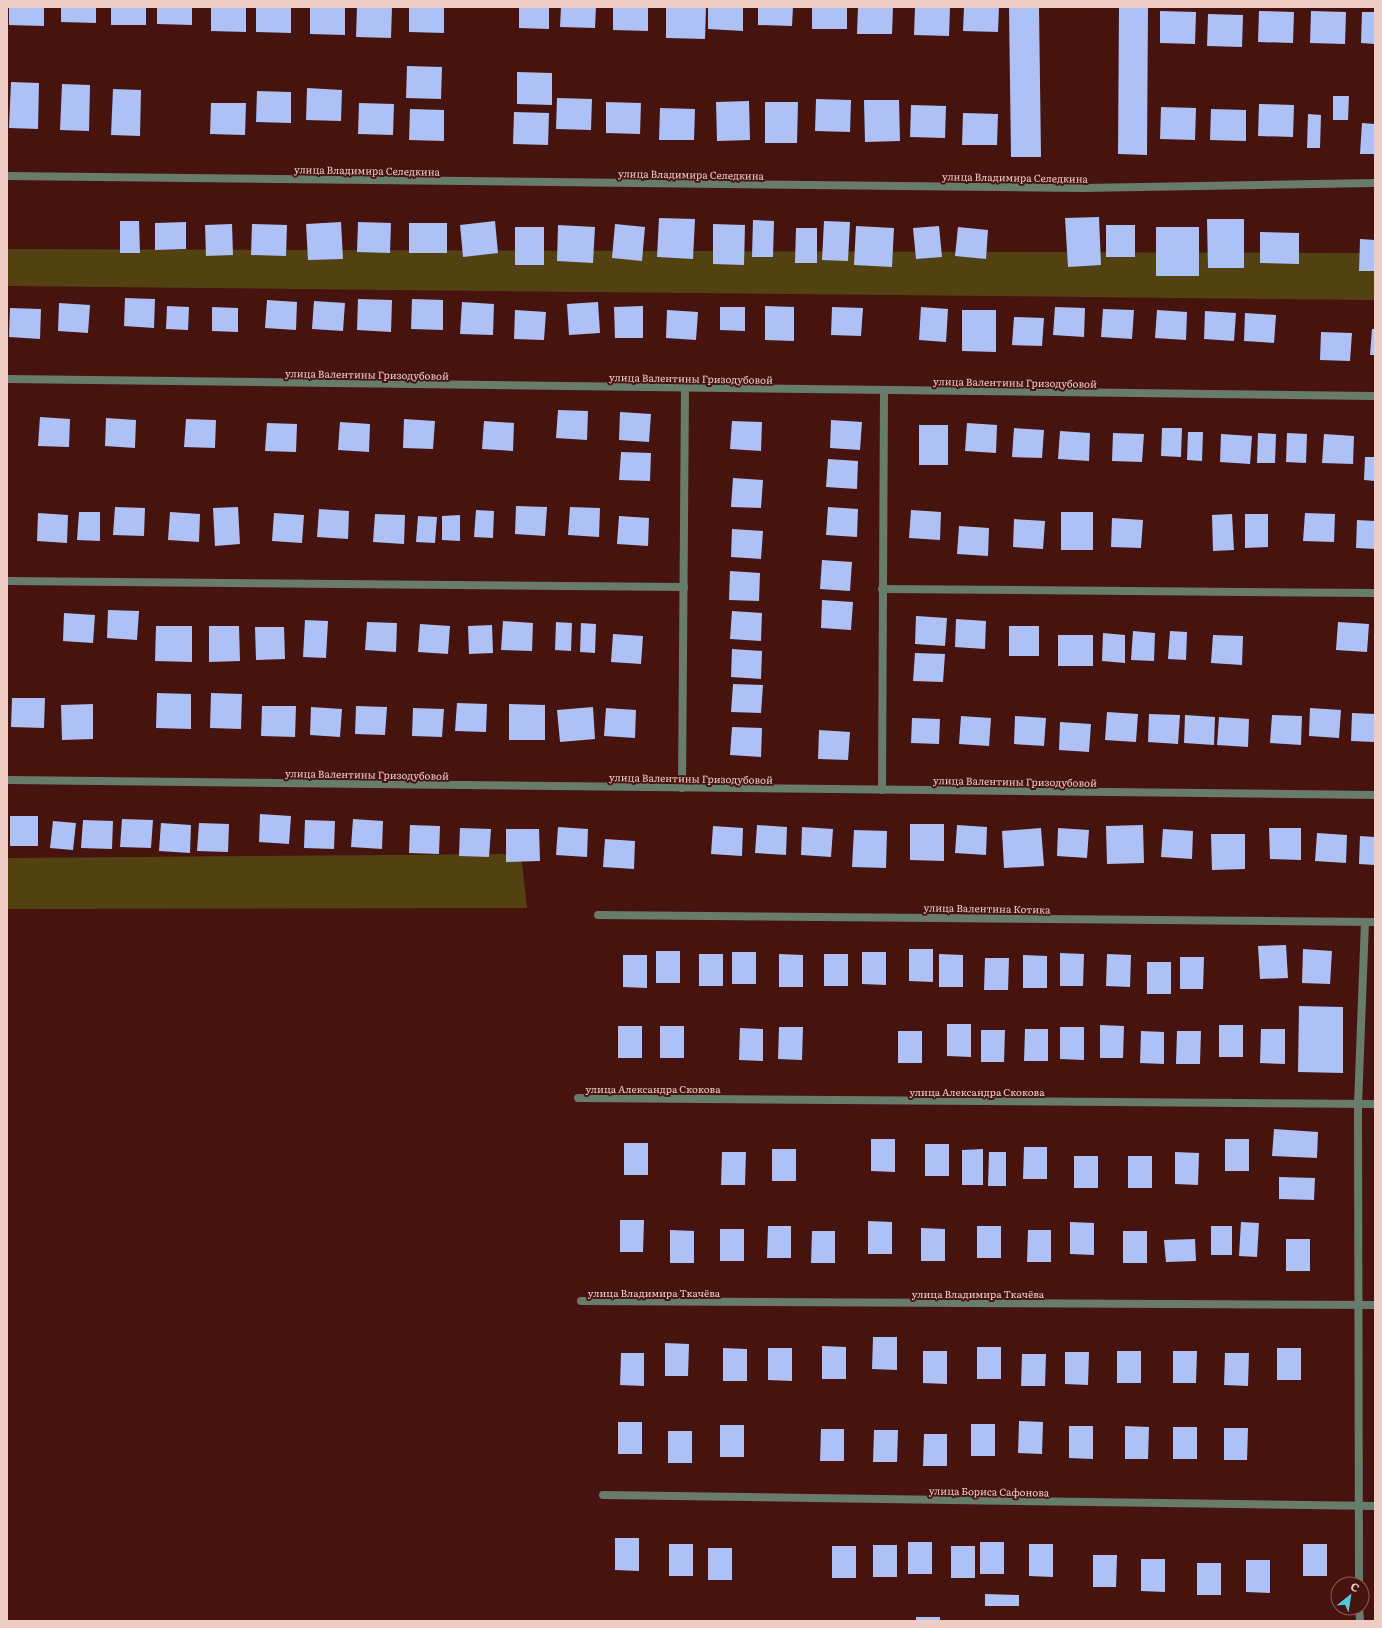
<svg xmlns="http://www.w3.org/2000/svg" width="1382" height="1628" viewBox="0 0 1382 1628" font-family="Literata,serif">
  <rect width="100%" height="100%" fill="#46130e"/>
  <g fill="#524212">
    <polygon points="7,249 1375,253 1375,300 7,286"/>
    <polygon points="521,854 527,908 7,909 7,858"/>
  </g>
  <g fill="#adc1f7">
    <polygon points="9,7 44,7 44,26 9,25"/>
    <polygon points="61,7 96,7 96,23 61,22"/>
    <rect x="111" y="7" width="35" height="18"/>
    <polygon points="157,7 192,7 192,25 157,24"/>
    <polygon points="211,7 246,7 246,32 211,31"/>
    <polygon points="256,7 291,7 291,33 256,32"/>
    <polygon points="310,7 345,7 345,35 310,34"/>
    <polygon points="357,7 392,7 391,38 356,37"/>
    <polygon points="409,7 444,7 444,33 409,32"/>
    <polygon points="519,7 549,7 549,29 519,28"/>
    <polygon points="561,7 596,7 595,28 560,27"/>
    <polygon points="613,7 648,7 648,31 613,30"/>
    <polygon points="666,7 706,7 705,39 666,38"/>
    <polygon points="708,7 743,7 743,31 708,29"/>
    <polygon points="758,7 793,7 792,26 758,25"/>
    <rect x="812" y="7" width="35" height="22"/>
    <polygon points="858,7 893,7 892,34 857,34"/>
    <polygon points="915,7 950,7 949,36 914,35"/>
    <polygon points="964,7 999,7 998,32 963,31"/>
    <polygon points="1009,7 1039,7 1041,157 1011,157"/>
    <polygon points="1119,7 1148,7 1147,155 1118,154"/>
    <polygon points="1160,11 1196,12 1195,44 1160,43"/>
    <polygon points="1259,11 1294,12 1293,43 1258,42"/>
    <polygon points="1311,11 1346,12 1345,44 1310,43"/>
    <polygon points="1362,12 1375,12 1375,44 1361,43"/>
    <polygon points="1208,14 1243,15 1242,47 1207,46"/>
    <polygon points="407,66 442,67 441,99 406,98"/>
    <polygon points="517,72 552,73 552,105 517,104"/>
    <polygon points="11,82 39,83 38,129 9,128"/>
    <polygon points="62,84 90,85 89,131 60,130"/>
    <polygon points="307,88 342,90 341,121 306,120"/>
    <polygon points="113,89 141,90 140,136 111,135"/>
    <polygon points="257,91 291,92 291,123 256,122"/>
    <polygon points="1333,96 1349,96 1348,120 1333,120"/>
    <polygon points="557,98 592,99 591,130 556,129"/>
    <polygon points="816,99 851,100 850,132 815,131"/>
    <polygon points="864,100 899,100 900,141 865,142"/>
    <polygon points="749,101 750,140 717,141 716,102"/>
    <polygon points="606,102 641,103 640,134 606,133"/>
    <polygon points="765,102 798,102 797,143 765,143"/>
    <polygon points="211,103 246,103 245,135 210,134"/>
    <polygon points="359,103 394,104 393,135 358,134"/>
    <polygon points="1259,104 1294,105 1293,137 1258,136"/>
    <polygon points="911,105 946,106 945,138 910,137"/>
    <polygon points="1161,107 1196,108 1195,140 1160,139"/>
    <polygon points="660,108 695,109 694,140 659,140"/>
    <polygon points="410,109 444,110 444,141 409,140"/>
    <polygon points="1211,109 1246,110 1246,141 1210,140"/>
    <polygon points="514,112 549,113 548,145 513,144"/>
    <polygon points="963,113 998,114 997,145 962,145"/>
    <polygon points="1308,114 1321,115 1320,148 1307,148"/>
    <polygon points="1362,123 1375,124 1375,154 1360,154"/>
    <polygon points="1099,217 1101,265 1068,267 1065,218"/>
    <polygon points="659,218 695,219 693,259 657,257"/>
    <polygon points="1207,219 1244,219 1244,268 1208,268"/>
    <polygon points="753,220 774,221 773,257 752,257"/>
    <polygon points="120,221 139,221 140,253 120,253"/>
    <polygon points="495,221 498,253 463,257 460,225"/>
    <polygon points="824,221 850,222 848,261 822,260"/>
    <polygon points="186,222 186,249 155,250 155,223"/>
    <polygon points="341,222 343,259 308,260 306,224"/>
    <polygon points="358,222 391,223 390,253 357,252"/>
    <rect x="409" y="223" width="38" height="30"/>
    <polygon points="232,224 233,255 206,256 205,225"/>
    <polygon points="252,224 287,225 286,256 251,255"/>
    <polygon points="615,224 645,227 642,261 612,258"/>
    <polygon points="713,224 745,225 744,265 713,264"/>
    <polygon points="558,225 595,227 593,263 557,261"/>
    <rect x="1106" y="225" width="29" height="32"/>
    <polygon points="856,226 894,228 892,267 854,265"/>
    <polygon points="939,226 942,257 916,259 913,228"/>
    <rect x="515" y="227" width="29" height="38"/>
    <polygon points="958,227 988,230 986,259 955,256"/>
    <rect x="1156" y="227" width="43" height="49"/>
    <polygon points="796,228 817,228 817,263 795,263"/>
    <polygon points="1260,232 1299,233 1299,264 1260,263"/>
    <polygon points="1360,239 1375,240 1375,271 1359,271"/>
    <polygon points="125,298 155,299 154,328 124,326"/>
    <polygon points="358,299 392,300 391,332 357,330"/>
    <polygon points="412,299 443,300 443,330 411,329"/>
    <polygon points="267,300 297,302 296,330 265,328"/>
    <polygon points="314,301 345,303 343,331 312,329"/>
    <polygon points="462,302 494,304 493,335 460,334"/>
    <polygon points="598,302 600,333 569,335 567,304"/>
    <polygon points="59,303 90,305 88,333 58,331"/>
    <polygon points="167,306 189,307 188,330 166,329"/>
    <polygon points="643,306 643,338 615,338 614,307"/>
    <polygon points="765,306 794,307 794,341 765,340"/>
    <polygon points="212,307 238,308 238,332 212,331"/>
    <polygon points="720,307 745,307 745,331 720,330"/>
    <polygon points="832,307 863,308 861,336 831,335"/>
    <polygon points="921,307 948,309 946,342 919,340"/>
    <polygon points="1055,307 1085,308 1084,337 1053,335"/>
    <polygon points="10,308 41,309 40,339 9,337"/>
    <polygon points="1103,309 1134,310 1132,339 1101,337"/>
    <polygon points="515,310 546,312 544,340 514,339"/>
    <polygon points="667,310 698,312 696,340 666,338"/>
    <polygon points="962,310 996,310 996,352 962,351"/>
    <polygon points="1157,310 1187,312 1186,340 1155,338"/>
    <polygon points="1205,311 1236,313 1234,341 1204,339"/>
    <polygon points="1245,313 1276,315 1274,343 1244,341"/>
    <polygon points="1014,317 1044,318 1042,346 1012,345"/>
    <polygon points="1372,329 1375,329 1375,355 1370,355"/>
    <polygon points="1321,332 1352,333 1350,361 1320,360"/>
    <polygon points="558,410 588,411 587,440 556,438"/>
    <polygon points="620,412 651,414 649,442 619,440"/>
    <polygon points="40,417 70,419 69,447 38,446"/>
    <polygon points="106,418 136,420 135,448 105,446"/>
    <polygon points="186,419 216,420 215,448 184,447"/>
    <polygon points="404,419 435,421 433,449 403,448"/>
    <polygon points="831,420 862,422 860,450 830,448"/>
    <polygon points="484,421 514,423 513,451 482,449"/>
    <polygon points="732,421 762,422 761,451 730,449"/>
    <polygon points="340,422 370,424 369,452 338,450"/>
    <polygon points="267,423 297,424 296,452 265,451"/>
    <polygon points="967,423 997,425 996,453 965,451"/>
    <rect x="919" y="425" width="29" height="40"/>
    <polygon points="1014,428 1044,430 1042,458 1012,457"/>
    <polygon points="1162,428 1182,428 1181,457 1161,456"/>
    <polygon points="1060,431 1090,433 1089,461 1058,459"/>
    <polygon points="1188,432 1203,432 1202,461 1187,460"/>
    <polygon points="1113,433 1144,434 1142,462 1112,461"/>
    <polygon points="1258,433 1276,434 1275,463 1257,463"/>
    <polygon points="1287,433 1307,434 1306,463 1286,462"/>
    <polygon points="1221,434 1252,436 1250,464 1220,462"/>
    <polygon points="1324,434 1354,436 1353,464 1322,463"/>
    <polygon points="621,452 651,453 650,481 619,480"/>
    <polygon points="1365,457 1375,457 1375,481 1364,480"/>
    <polygon points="828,459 858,461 857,489 826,487"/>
    <polygon points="733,478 763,480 761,508 731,507"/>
    <polygon points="516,506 547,507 545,536 515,534"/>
    <polygon points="115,507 145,508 144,536 113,535"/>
    <polygon points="238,507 240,544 215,546 213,508"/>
    <polygon points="570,507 600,508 599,537 568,535"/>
    <polygon points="828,507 858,509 857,537 826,535"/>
    <polygon points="319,509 349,511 348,539 317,537"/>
    <polygon points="476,510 494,511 493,538 474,537"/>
    <polygon points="911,510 941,512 940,540 909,538"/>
    <polygon points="79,512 100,512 100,541 77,540"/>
    <polygon points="170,512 200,514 199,542 168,540"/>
    <rect x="1061" y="512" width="32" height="38"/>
    <polygon points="38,513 68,515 67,543 37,541"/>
    <polygon points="274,513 304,515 302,543 272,541"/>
    <polygon points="1305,513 1335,514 1334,542 1303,541"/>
    <polygon points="375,514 405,515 404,544 373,542"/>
    <polygon points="1232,514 1234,550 1213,551 1212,515"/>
    <polygon points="1245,514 1268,514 1268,547 1245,548"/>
    <polygon points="460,515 460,541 442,540 442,516"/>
    <polygon points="418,516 437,517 435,543 416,542"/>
    <polygon points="619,516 649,518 648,546 617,544"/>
    <polygon points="1112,518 1143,520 1141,548 1111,547"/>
    <polygon points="1014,519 1045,521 1043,549 1013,547"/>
    <polygon points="1357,520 1375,521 1375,549 1356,548"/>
    <polygon points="959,526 989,528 988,556 957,554"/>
    <polygon points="732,529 763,531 761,559 731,557"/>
    <polygon points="822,560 852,562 850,591 820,589"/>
    <polygon points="730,571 760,573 759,601 729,600"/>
    <polygon points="822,600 853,602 851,630 821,628"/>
    <polygon points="108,610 139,611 137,640 107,638"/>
    <polygon points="732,611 762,613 761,641 730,639"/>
    <polygon points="64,613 95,615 93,643 63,641"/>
    <polygon points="916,616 947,618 945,646 915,644"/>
    <polygon points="956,619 986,621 985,649 955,647"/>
    <polygon points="305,620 328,621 326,658 303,657"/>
    <polygon points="503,621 533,623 532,651 501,650"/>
    <polygon points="367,622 397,623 396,652 365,650"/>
    <polygon points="556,622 572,623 571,651 555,650"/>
    <polygon points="1338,622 1369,624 1367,652 1336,650"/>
    <polygon points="581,623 596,624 595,653 580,652"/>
    <polygon points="420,624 450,626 448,654 418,652"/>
    <polygon points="492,625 493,653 469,654 468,626"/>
    <polygon points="156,626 192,626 192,662 155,661"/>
    <polygon points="209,626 239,626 240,661 209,662"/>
    <rect x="1009" y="626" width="30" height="30"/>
    <polygon points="255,627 284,627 285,659 256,660"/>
    <polygon points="1133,631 1155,633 1154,661 1131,660"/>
    <polygon points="1170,631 1187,632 1186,660 1168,659"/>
    <polygon points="1103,633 1125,635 1125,663 1102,661"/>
    <polygon points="613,634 643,636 641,664 611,662"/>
    <rect x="1058" y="635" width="35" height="31"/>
    <polygon points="1213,635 1243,636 1242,665 1211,663"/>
    <polygon points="732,649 762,651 761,679 731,677"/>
    <polygon points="915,653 945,654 943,682 913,681"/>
    <polygon points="733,684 763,685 761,713 731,712"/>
    <polygon points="157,693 191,694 191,729 156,728"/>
    <polygon points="211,693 242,694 241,729 210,728"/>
    <polygon points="12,698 45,698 44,728 11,727"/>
    <polygon points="457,703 487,704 486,732 455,731"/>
    <polygon points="93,704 93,739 62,740 61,705"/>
    <polygon points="509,704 545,705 545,740 509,740"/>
    <polygon points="262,706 296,706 295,737 261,736"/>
    <polygon points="356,706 387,707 385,735 355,734"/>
    <polygon points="311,707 342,709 340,737 310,735"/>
    <polygon points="593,707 595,739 560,742 557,710"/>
    <polygon points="413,708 444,709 442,737 412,736"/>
    <polygon points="606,708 636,710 635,738 604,736"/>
    <polygon points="1310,708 1341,710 1339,738 1309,736"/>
    <polygon points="1107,712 1138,714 1136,742 1105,740"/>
    <polygon points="1352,713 1375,714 1375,742 1351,741"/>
    <polygon points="1149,714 1180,715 1178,744 1148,742"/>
    <polygon points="1185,715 1215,717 1214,745 1184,743"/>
    <polygon points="1272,715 1302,716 1301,745 1270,743"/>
    <polygon points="961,716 991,718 989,746 959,744"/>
    <polygon points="1015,716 1046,718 1044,746 1014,744"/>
    <polygon points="1219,717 1249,719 1248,747 1217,745"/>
    <polygon points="912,718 940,719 939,744 911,743"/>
    <polygon points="1060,722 1091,724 1089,752 1059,750"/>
    <polygon points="732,727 762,728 761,757 730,755"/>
    <polygon points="819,730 850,732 848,760 818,759"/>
    <polygon points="260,814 291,816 289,844 259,842"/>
    <rect x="10" y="816" width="28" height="30"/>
    <polygon points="122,819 153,820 151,848 120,847"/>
    <polygon points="353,819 383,821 382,849 351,847"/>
    <polygon points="83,820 113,821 112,849 81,848"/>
    <polygon points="305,820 335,821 334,849 304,848"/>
    <polygon points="53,821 76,823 73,850 50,848"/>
    <polygon points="161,823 191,825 190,853 159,851"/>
    <polygon points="199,823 229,824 228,852 197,851"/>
    <polygon points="910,824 944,824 944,861 910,860"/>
    <polygon points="410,825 440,826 439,854 409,853"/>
    <polygon points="757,825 787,827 786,855 755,853"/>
    <polygon points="957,825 987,827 986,855 955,853"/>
    <polygon points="1143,825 1144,863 1107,864 1106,826"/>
    <polygon points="713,826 743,828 742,856 711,854"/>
    <polygon points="558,827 588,829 587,857 556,855"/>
    <polygon points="802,827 833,829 831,857 801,855"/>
    <polygon points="460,828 491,829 489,857 459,856"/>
    <polygon points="1041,828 1044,866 1004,868 1002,831"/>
    <polygon points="1058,828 1089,830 1087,858 1057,856"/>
    <polygon points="1269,828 1301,828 1301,860 1270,859"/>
    <polygon points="506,829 539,829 540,861 506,862"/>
    <polygon points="1163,829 1193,831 1192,859 1161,857"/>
    <polygon points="854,830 887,831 886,868 852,867"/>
    <polygon points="1317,833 1347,835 1346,863 1315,861"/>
    <polygon points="1211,834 1245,834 1245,869 1212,870"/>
    <polygon points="1360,836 1375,837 1375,865 1359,864"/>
    <polygon points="605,839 635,841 634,869 603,867"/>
    <polygon points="1286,945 1288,978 1260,979 1258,946"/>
    <polygon points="909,949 933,949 933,982 909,981"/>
    <polygon points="1303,949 1332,951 1330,984 1302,983"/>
    <rect x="656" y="951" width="24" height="32"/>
    <rect x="732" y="952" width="24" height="32"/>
    <polygon points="862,952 886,952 886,985 862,984"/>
    <polygon points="1060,953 1084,954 1083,986 1060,986"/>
    <rect x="699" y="954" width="24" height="32"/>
    <polygon points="779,954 803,955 803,987 779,987"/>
    <rect x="824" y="954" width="24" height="32"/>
    <polygon points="939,954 963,955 963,987 939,987"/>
    <polygon points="1107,954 1131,955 1130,987 1106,986"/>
    <polygon points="623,955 647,955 647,988 623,987"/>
    <polygon points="1023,955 1047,956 1047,988 1023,988"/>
    <polygon points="1180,957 1204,957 1203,989 1180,989"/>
    <polygon points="985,958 1009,958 1008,990 984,990"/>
    <rect x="1147" y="962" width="24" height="32"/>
    <polygon points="1299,1006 1343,1007 1343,1073 1298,1072"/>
    <polygon points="947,1024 971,1024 971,1057 947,1056"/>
    <polygon points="1100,1025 1124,1026 1123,1058 1100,1058"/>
    <rect x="1219" y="1025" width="24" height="32"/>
    <rect x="618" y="1026" width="24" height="32"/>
    <rect x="660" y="1026" width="24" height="32"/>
    <polygon points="779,1027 803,1027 802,1060 778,1059"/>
    <polygon points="1060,1027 1084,1027 1084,1060 1060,1059"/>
    <polygon points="740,1028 763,1029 763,1061 739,1060"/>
    <polygon points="1025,1029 1048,1029 1048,1061 1024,1061"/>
    <polygon points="1261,1029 1285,1029 1285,1064 1260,1063"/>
    <polygon points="981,1030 1005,1030 1004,1062 981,1062"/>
    <rect x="898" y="1031" width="24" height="32"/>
    <polygon points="1141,1031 1164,1032 1164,1064 1140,1063"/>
    <polygon points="1177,1031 1201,1031 1200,1064 1176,1064"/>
    <polygon points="1274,1129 1318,1132 1317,1158 1272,1156"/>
    <polygon points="871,1139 895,1139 895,1172 871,1171"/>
    <rect x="1225" y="1139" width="24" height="32"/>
    <rect x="624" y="1143" width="24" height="32"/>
    <rect x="925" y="1144" width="24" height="32"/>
    <polygon points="1024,1147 1047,1147 1047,1179 1023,1179"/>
    <rect x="772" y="1149" width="24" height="32"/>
    <polygon points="983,1149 983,1185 962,1185 962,1150"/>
    <polygon points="722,1152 746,1152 745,1185 721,1185"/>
    <polygon points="989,1152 1006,1152 1006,1186 988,1186"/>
    <polygon points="1175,1152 1199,1153 1198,1185 1175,1184"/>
    <rect x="1074" y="1156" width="24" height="32"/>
    <rect x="1128" y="1156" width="24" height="32"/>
    <polygon points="1279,1177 1315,1178 1314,1200 1279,1199"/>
    <polygon points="620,1220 644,1220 643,1252 620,1252"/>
    <polygon points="868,1221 892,1222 892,1254 868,1254"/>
    <polygon points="1070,1222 1094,1223 1094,1255 1070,1254"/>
    <polygon points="1241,1222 1259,1223 1257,1257 1239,1256"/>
    <polygon points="768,1226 791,1226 791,1258 767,1258"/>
    <rect x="977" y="1226" width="24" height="32"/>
    <rect x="1211" y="1226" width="21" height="29"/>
    <polygon points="921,1228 945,1229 945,1261 921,1261"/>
    <rect x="720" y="1229" width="24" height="32"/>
    <polygon points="670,1230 694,1231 694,1263 670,1263"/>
    <polygon points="1028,1230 1051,1230 1051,1262 1027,1262"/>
    <polygon points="812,1231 835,1231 835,1263 811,1263"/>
    <rect x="1123" y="1231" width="24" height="32"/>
    <polygon points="1195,1239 1196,1261 1166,1262 1164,1240"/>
    <rect x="1286" y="1239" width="24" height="32"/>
    <polygon points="873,1337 897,1337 897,1370 872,1369"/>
    <polygon points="665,1343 689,1344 688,1376 665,1376"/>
    <polygon points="822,1346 846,1347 846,1379 822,1379"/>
    <rect x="977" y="1347" width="24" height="32"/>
    <polygon points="723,1348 747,1349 747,1381 723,1381"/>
    <polygon points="768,1348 792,1348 792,1381 768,1380"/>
    <rect x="1277" y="1348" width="24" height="32"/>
    <polygon points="923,1351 947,1351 947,1384 923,1383"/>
    <rect x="1117" y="1351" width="24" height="32"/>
    <polygon points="1173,1351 1197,1351 1196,1383 1173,1383"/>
    <polygon points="1065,1352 1089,1352 1088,1385 1065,1384"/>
    <polygon points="621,1353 644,1353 644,1386 620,1385"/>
    <polygon points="1225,1353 1249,1353 1248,1386 1224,1385"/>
    <polygon points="1022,1354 1046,1354 1045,1386 1021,1386"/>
    <polygon points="1019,1421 1043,1422 1042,1454 1018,1453"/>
    <rect x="618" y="1422" width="24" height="32"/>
    <rect x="971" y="1424" width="24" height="32"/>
    <rect x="720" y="1425" width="24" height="32"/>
    <polygon points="1069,1426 1093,1426 1093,1459 1069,1458"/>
    <polygon points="1125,1426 1149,1427 1148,1459 1125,1459"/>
    <rect x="1173" y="1427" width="24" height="32"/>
    <polygon points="1224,1428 1248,1428 1247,1460 1224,1460"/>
    <polygon points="821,1429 844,1429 844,1461 820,1461"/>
    <polygon points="874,1430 898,1430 897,1462 873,1462"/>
    <rect x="668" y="1431" width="24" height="32"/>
    <polygon points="924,1434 947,1434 947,1466 923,1466"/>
    <polygon points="615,1538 639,1538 639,1571 615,1570"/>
    <rect x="908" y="1542" width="24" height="32"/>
    <rect x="980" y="1542" width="24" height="32"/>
    <rect x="669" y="1544" width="24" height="32"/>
    <polygon points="1029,1544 1053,1544 1053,1577 1029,1576"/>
    <rect x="1303" y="1544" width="24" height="32"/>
    <rect x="873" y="1545" width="24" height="32"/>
    <rect x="832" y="1546" width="24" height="32"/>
    <rect x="951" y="1546" width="24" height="32"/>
    <rect x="708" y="1548" width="24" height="32"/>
    <polygon points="1093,1555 1117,1555 1116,1587 1093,1587"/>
    <polygon points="1141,1559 1165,1559 1165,1592 1141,1591"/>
    <polygon points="1246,1560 1270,1560 1270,1593 1246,1592"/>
    <rect x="1197" y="1563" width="24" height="32"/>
    <polygon points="985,1594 1019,1595 1019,1606 985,1606"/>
    <rect x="916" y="1617" width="24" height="4"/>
  </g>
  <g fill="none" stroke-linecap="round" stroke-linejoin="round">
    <g stroke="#677c6a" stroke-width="8">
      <polyline points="7,176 1082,188 1375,183"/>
      <polyline points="7,379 1375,396"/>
      <polyline points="7,581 684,587"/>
      <polyline points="882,589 1375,593"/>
      <polyline points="7,780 1375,795"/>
      <polyline points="682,788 685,388"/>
      <polyline points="882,790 884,390"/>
      <polyline points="598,915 1375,922"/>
      <polyline points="578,1098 1375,1104"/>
      <polyline points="581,1301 1375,1305"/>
      <polyline points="603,1495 1375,1506"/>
      <polyline points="1359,1584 1358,1104 1365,922"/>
      <polyline points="1359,1608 1360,1621"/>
    </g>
  </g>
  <g text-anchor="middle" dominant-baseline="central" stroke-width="4" stroke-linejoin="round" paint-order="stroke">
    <g font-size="10" fill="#efcdc7" stroke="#46130e">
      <text transform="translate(367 170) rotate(1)">улица Владимира Селедкина</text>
      <text transform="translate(691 174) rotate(1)">улица Владимира Селедкина</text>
      <text transform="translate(1015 177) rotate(1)">улица Владимира Селедкина</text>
      <text transform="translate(367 374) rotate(1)">улица Валентины Гризодубовой</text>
      <text transform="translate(691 378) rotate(1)">улица Валентины Гризодубовой</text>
      <text transform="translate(1015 382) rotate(1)">улица Валентины Гризодубовой</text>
      <text transform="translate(367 774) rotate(1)">улица Валентины Гризодубовой</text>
      <text transform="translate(691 778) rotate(1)">улица Валентины Гризодубовой</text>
      <text transform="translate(1015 781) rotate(1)">улица Валентины Гризодубовой</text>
      <text transform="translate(987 908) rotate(1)">улица Валентина Котика</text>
      <text x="653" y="1088">улица Александра Скокова</text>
      <text x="977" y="1091">улица Александра Скокова</text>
      <text x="654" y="1292">улица Владимира Ткачёва</text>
      <text x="978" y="1293">улица Владимира Ткачёва</text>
      <text transform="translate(989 1491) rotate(1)">улица Бориса Сафонова</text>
    </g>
  </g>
  <rect width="1382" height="1628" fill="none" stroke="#efcdc7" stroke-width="16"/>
  <g transform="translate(1350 1596) rotate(30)"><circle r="19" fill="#46130e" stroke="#8a5d58"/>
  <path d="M0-3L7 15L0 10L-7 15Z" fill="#54cadc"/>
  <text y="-6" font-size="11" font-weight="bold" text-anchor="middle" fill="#efcdc7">С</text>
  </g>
</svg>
